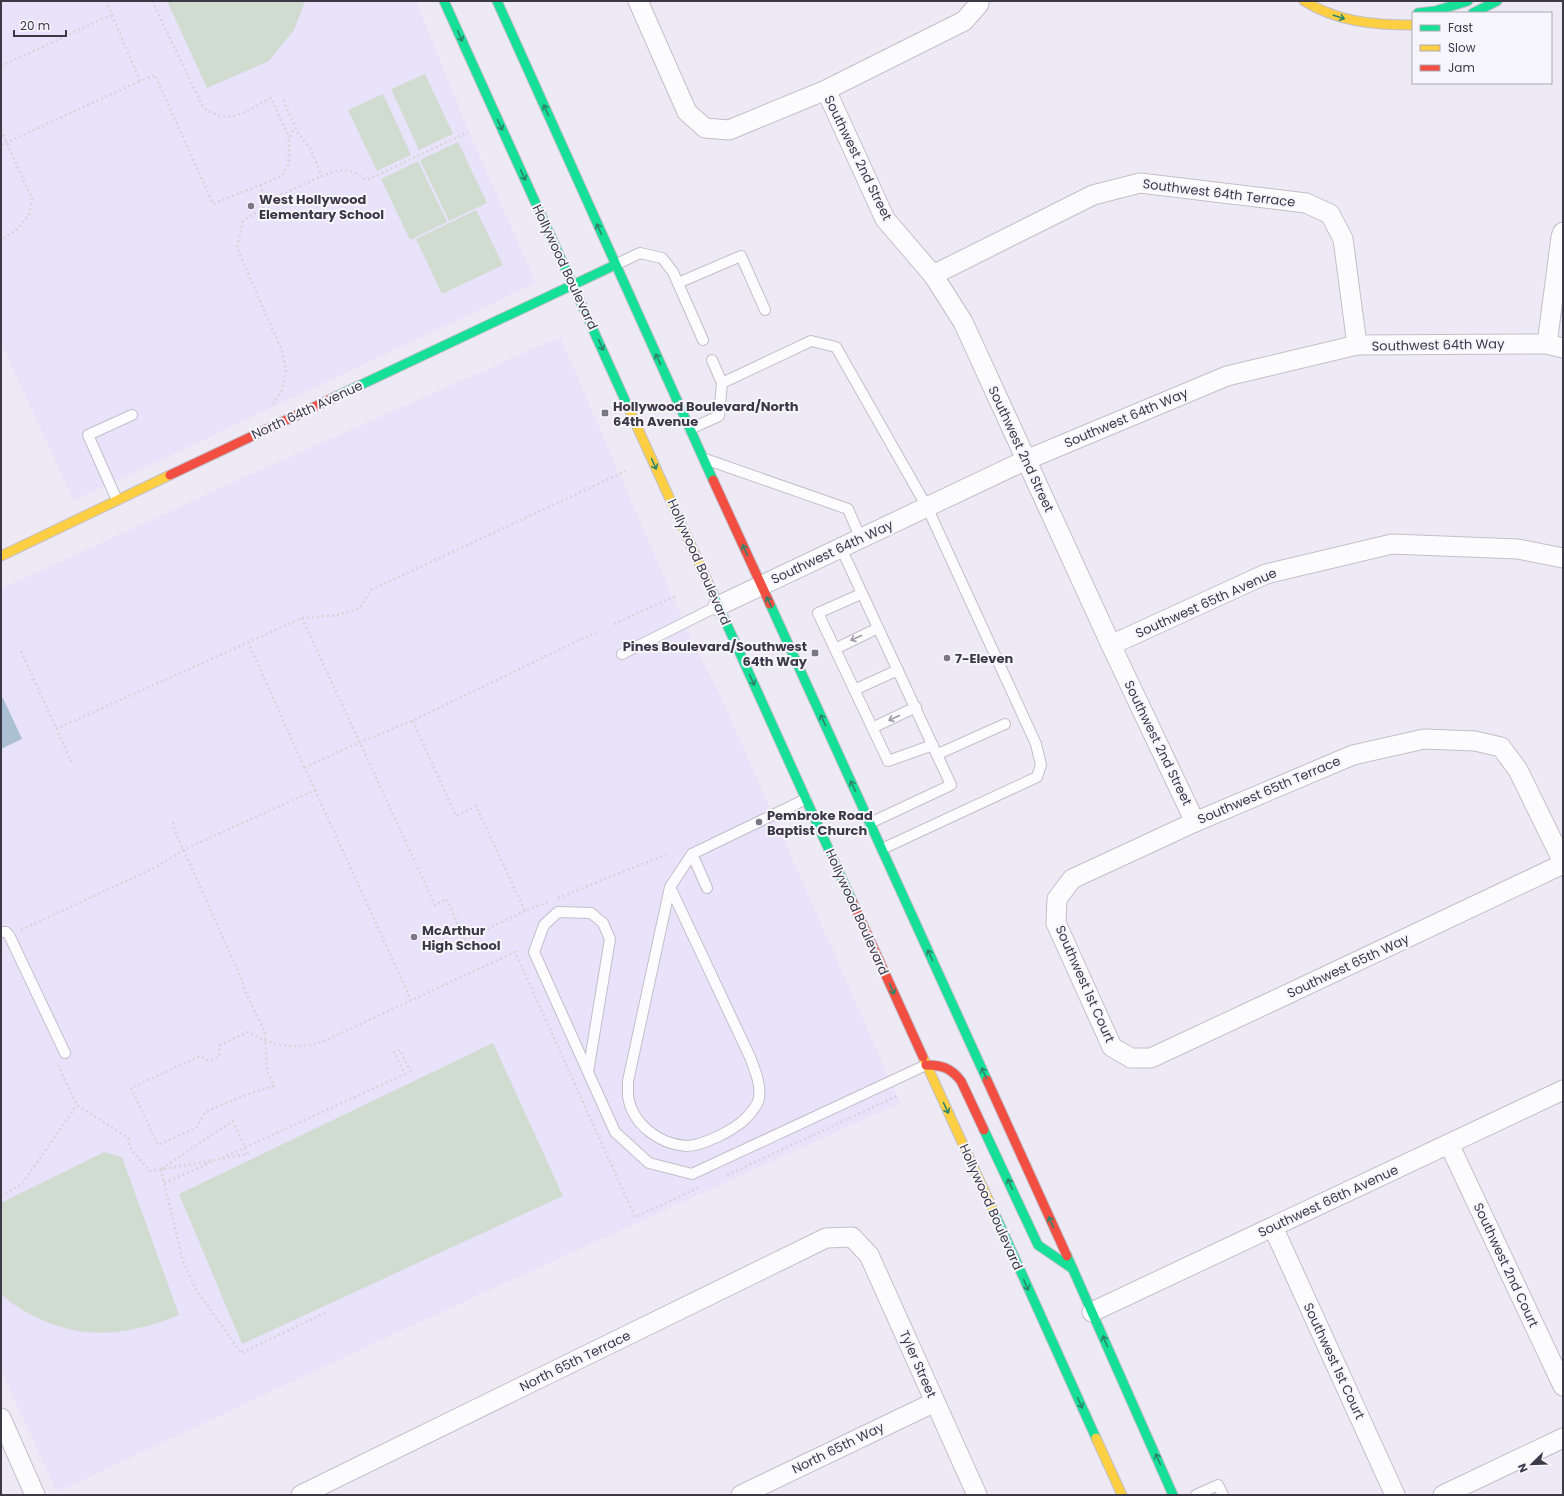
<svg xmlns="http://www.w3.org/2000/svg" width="1564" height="1496" viewBox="0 0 1564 1496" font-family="Poppins,sans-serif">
  <rect width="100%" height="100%" fill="#edeaf6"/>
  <g fill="#e8e2fa">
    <polygon points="1,1 416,1 467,128 536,283 74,501 1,343"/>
    <polygon points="560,337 690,637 720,695 900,1103 411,1326 57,1492 1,1370 1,589 249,475"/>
  </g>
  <g fill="#d1dcd1">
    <polygon points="167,1 305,1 294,30 269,61 207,88"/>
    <polygon points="425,74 453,134 419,150 391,89"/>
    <polygon points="383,94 411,155 377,171 348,110"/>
    <polygon points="458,142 487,203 449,221 420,160"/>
    <polygon points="418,161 447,222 410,240 381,179"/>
    <polygon points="476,210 503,265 442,294 416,239"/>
    <polygon points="493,1043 563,1196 242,1344 179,1194"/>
    <path d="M104,1152L122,1157L179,1315C131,1334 91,1341 42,1320C28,1314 13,1305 1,1294V1203Z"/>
  </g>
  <polygon fill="#abc0d3" points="3,698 22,739 1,749 1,699"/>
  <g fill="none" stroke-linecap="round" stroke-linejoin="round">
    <g stroke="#c2bfca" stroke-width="12">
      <g id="lane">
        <polyline points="615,265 640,253 662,258 673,272 703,340"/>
        <polyline points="678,283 741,256 765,310"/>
        <polyline points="722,383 811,341 836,347 927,507 1036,744 1041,765 1037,777 882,849"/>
        <polyline points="690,429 719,416 722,383 712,360"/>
        <polyline points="705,459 848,509 861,539"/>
        <polyline points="117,500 88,435 132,415"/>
        <polyline points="841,548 951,785 870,823"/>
        <polyline points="861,594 818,613 888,761 933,745"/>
        <polyline points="835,649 878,628"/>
        <polyline points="622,654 718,606"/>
        <polyline points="854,690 898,670"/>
        <polyline points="872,728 916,707"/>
        <polyline points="938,754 1005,724"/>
        <polyline points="692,854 707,888"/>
        <path d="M670,887L750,1057C755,1071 761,1083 759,1098C758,1106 749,1115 744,1120C732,1131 702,1146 686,1146C659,1144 632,1124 628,1096C628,1092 628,1086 628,1081L670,887L692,854L806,799"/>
        <polyline points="1,932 6,932 9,935 65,1053"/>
        <polyline points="588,1072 534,952 544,925 558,912 591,913 603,923 610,939 588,1072 615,1132 649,1163 692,1174 926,1065"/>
        <polyline points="1196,1495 1218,1485 1223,1495"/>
      </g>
    </g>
    <g stroke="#c2bfca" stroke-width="21">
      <g id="street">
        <polyline points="638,1 687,112 705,128 729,130 826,90 964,21 979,4 979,1"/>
        <polyline points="826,90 885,219 933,275 963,322 1111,645 1195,822"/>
        <polyline points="933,275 1093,195 1140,183 1306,203 1330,214 1343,239 1357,345"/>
        <polyline points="1547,344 1561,237 1563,232"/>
        <polyline points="718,606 1026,460 1227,376 1357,345 1547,344 1563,348"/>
        <polyline points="1111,645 1266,574 1392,544 1518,549 1563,558"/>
        <polyline points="1563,862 1518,770 1501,747 1475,741 1424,739 1353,755 1195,822 1072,879 1057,899 1056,923 1112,1047 1131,1058 1151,1058 1290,993 1563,864"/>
        <polyline points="1449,1144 1563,1386"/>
        <polyline points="1273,1227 1395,1495"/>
        <polyline points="1092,1312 1563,1090"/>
        <polyline points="1,1418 35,1495"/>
        <polyline points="301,1495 826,1238 852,1237 869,1255 977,1495"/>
        <polyline points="741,1495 935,1402"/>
        <polyline points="1443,1495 1563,1438"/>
      </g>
    </g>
    <g stroke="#c2bfca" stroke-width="11">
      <g id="fast">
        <polyline points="444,1 629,409"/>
        <polyline points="497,1 713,480"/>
        <polyline points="1418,13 1435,11 1468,1"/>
        <polyline points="1473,13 1497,1"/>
        <polyline points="333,398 615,265"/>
        <polyline points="709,585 853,903"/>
        <polyline points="770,604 987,1080"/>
        <polyline points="984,1130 1038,1245 1073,1269"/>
        <polyline points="993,1210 1096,1438"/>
        <polyline points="1067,1256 1173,1495"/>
      </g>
    </g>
    <g stroke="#c2bfca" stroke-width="11">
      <g id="slow">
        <path d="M1304,1C1338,22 1374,25 1413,25"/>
        <polyline points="629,409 709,585"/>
        <polyline points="1,556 170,475"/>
        <polyline points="923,1057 993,1210"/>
        <polyline points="1096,1438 1122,1495"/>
      </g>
    </g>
    <g stroke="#c2bfca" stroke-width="11">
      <g id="jam">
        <polyline points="170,475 333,398"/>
        <polyline points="713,480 770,604"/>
        <polyline points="853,903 923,1057"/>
        <path d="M926,1065C942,1065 951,1068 961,1081L984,1130"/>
        <polyline points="987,1080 1067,1256"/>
      </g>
    </g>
    <g stroke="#d6d5d9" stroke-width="2.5" stroke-dasharray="2 3" stroke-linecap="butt">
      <polyline points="106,1 140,81 155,75 213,204 260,185 267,201 266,206 243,221 237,248 282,351 286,371 282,390 273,404"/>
      <path d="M152,1L203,107C230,127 245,111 271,98L289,138"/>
      <polyline points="1,66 111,15"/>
      <path d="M283,100L298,133L310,148L322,176C343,168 348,168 367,180L468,132"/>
      <polyline points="1,130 32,199 29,215 16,230 1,240"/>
      <polyline points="1,145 140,81"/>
      <polyline points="260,185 282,176 289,163 289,138 295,128"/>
      <polyline points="267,201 322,176"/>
      <polyline points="302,618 435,905 447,899 464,940 525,911"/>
      <polyline points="614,624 676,596"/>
      <polyline points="248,642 305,769"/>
      <polyline points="21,651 72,763"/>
      <polyline points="413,721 456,816 476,806 525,911 548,902"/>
      <polyline points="56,729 302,618 337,615 360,608 371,590 626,471"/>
      <polyline points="315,790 411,1000"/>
      <path d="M173,822L175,831L242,980L245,991L265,1032L267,1070L274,1086L248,1094L205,1112L196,1128L158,1145L131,1088L200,1056L207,1060H214L219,1056L220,1045L248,1032C274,1046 296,1051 324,1041L515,952L635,1217L700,1187"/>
      <polyline points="558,898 667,854"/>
      <polyline points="21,930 158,866 183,850 315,790 305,768 310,765 360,742 412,721 596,632"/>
      <path d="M58,1065L77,1105L128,1138L131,1150L150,1171C183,1166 215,1160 248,1154L233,1121L161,1169"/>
      <polyline points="222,1158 405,1074 394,1052 400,1050 412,1075"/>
      <polyline points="161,1169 183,1261 196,1289 241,1353 327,1312"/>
      <polyline points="727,1175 897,1096"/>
      <polyline points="164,1183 214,1161"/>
      <polyline points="1,1196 22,1184 77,1105"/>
    </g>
    <use href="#lane" stroke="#fcfcfe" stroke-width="10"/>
    <use href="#street" stroke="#fcfcfe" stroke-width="19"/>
    <use href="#fast" stroke="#16e098" stroke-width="9"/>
    <use href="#slow" stroke="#ffcf43" stroke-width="9"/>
    <use href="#jam" stroke="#f24e42" stroke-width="9"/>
  </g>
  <defs><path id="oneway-shaft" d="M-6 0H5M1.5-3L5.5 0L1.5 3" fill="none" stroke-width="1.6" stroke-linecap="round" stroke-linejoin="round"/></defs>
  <g stroke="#2b846b">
    <use href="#oneway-shaft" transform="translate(1339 17) rotate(18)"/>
    <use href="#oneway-shaft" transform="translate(460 36) rotate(66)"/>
    <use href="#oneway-shaft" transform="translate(546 110) rotate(-114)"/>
    <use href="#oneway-shaft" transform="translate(500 125) rotate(65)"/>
    <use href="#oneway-shaft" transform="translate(523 175) rotate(65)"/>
    <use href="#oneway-shaft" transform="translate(599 229) rotate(-114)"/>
    <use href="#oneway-shaft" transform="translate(601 345) rotate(66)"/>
    <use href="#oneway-shaft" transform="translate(658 359) rotate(-115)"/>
    <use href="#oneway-shaft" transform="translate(654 464) rotate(66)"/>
    <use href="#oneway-shaft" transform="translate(745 550) rotate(-115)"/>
    <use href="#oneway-shaft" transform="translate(769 602) rotate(-115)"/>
    <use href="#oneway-shaft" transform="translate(752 680) rotate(66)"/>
    <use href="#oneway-shaft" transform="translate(823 720) rotate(-115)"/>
    <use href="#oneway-shaft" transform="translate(853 786) rotate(-115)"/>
    <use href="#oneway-shaft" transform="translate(930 955) rotate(-114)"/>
    <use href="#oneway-shaft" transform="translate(892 989) rotate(66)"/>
    <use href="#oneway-shaft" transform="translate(984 1073) rotate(-114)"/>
    <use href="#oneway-shaft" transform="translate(946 1108) rotate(65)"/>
    <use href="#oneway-shaft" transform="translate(1010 1184) rotate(-113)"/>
    <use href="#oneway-shaft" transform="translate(1051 1222) rotate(-114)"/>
    <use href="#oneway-shaft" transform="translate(1026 1285) rotate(66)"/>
    <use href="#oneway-shaft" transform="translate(1105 1341) rotate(-114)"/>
    <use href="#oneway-shaft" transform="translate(1080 1403) rotate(66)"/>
    <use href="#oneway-shaft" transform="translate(1158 1459) rotate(-114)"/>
  </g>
  <g stroke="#9c9aa2">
    <use href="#oneway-shaft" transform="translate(856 638) rotate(155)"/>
    <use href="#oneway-shaft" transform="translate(894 718) rotate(155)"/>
  </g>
  <g fill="#7a7784" stroke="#f6f5fc" stroke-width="1.5">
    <circle cx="251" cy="206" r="4"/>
    <rect x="601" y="409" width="8" height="8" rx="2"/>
    <rect x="811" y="649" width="8" height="8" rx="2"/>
    <circle cx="947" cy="658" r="4"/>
    <circle cx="759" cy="822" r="4"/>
    <circle cx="414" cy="937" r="4"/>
  </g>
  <g text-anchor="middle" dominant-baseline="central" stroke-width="4" stroke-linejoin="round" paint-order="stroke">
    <g font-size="13" fill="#3c3947" stroke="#f6f5fc">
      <text transform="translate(858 158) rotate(64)">Southwest 2nd Street</text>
      <text transform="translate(1219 193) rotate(7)">Southwest 64th Terrace</text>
      <text transform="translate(565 267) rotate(65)">Hollywood Boulevard</text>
      <text transform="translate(1438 345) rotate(-1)">Southwest 64th Way</text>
      <text transform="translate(307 410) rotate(-25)">North 64th Avenue</text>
      <text transform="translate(1126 418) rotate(-23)">Southwest 64th Way</text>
      <text transform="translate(1021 449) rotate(65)">Southwest 2nd Street</text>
      <text transform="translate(832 552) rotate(-25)">Southwest 64th Way</text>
      <text transform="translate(699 562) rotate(66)">Hollywood Boulevard</text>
      <text transform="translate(1206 603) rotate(-24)">Southwest 65th Avenue</text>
      <text transform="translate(1158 743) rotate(64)">Southwest 2nd Street</text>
      <text transform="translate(1269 790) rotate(-23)">Southwest 65th Terrace</text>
      <text transform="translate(857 912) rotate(66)">Hollywood Boulevard</text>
      <text transform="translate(1348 966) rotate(-25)">Southwest 65th Way</text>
      <text transform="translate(1085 984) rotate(66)">Southwest 1st Court</text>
      <text transform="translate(1328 1201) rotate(-25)">Southwest 66th Avenue</text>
      <text transform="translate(991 1207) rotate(66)">Hollywood Boulevard</text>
      <text transform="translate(1506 1265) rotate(65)">Southwest 2nd Court</text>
      <text transform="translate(575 1361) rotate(-26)">North 65th Terrace</text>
      <text transform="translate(1334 1361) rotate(65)">Southwest 1st Court</text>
      <text transform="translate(918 1364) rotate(66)">Tyler Street</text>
      <text transform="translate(838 1448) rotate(-26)">North 65th Way</text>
    </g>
    <g font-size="13" font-weight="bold" fill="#3c3947" stroke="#f6f5fc" text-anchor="start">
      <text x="259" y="199">West Hollywood<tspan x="259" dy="15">Elementary School</tspan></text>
      <text x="613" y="406">Hollywood Boulevard/North<tspan x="613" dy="15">64th Avenue</tspan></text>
      <text x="807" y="646" text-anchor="end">Pines Boulevard/Southwest<tspan x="807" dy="15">64th Way</tspan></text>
      <text x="955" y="658">7-Eleven</text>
      <text x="767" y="815">Pembroke Road<tspan x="767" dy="15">Baptist Church</tspan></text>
      <text x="422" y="930">McArthur<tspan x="422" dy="15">High School</tspan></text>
    </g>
  </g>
  <rect width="1564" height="1496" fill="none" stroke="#3c3947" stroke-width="4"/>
  <rect x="1412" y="12" width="140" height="72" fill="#f6f5fc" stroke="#acaab4"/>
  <rect x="1420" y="25" width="20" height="6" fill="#16e098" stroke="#acaab4"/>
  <text x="1448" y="32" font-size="12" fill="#3c3947">Fast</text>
  <rect x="1420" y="45" width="20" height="6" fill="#ffcf43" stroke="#acaab4"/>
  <text x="1448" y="52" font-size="12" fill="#3c3947">Slow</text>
  <rect x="1420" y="65" width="20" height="6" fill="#f24e42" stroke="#acaab4"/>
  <text x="1448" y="72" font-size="12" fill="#3c3947">Jam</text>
  <g transform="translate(1532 1464) rotate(247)" stroke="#f6f5fc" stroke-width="3" paint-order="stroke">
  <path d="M0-3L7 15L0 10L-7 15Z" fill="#3c3947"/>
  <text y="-6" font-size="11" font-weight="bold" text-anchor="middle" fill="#3c3947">N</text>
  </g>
  <path d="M14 30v6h52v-6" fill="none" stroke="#3c3947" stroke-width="2"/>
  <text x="20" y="30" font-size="12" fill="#3c3947" stroke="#f6f5fc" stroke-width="3" paint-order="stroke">20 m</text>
</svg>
